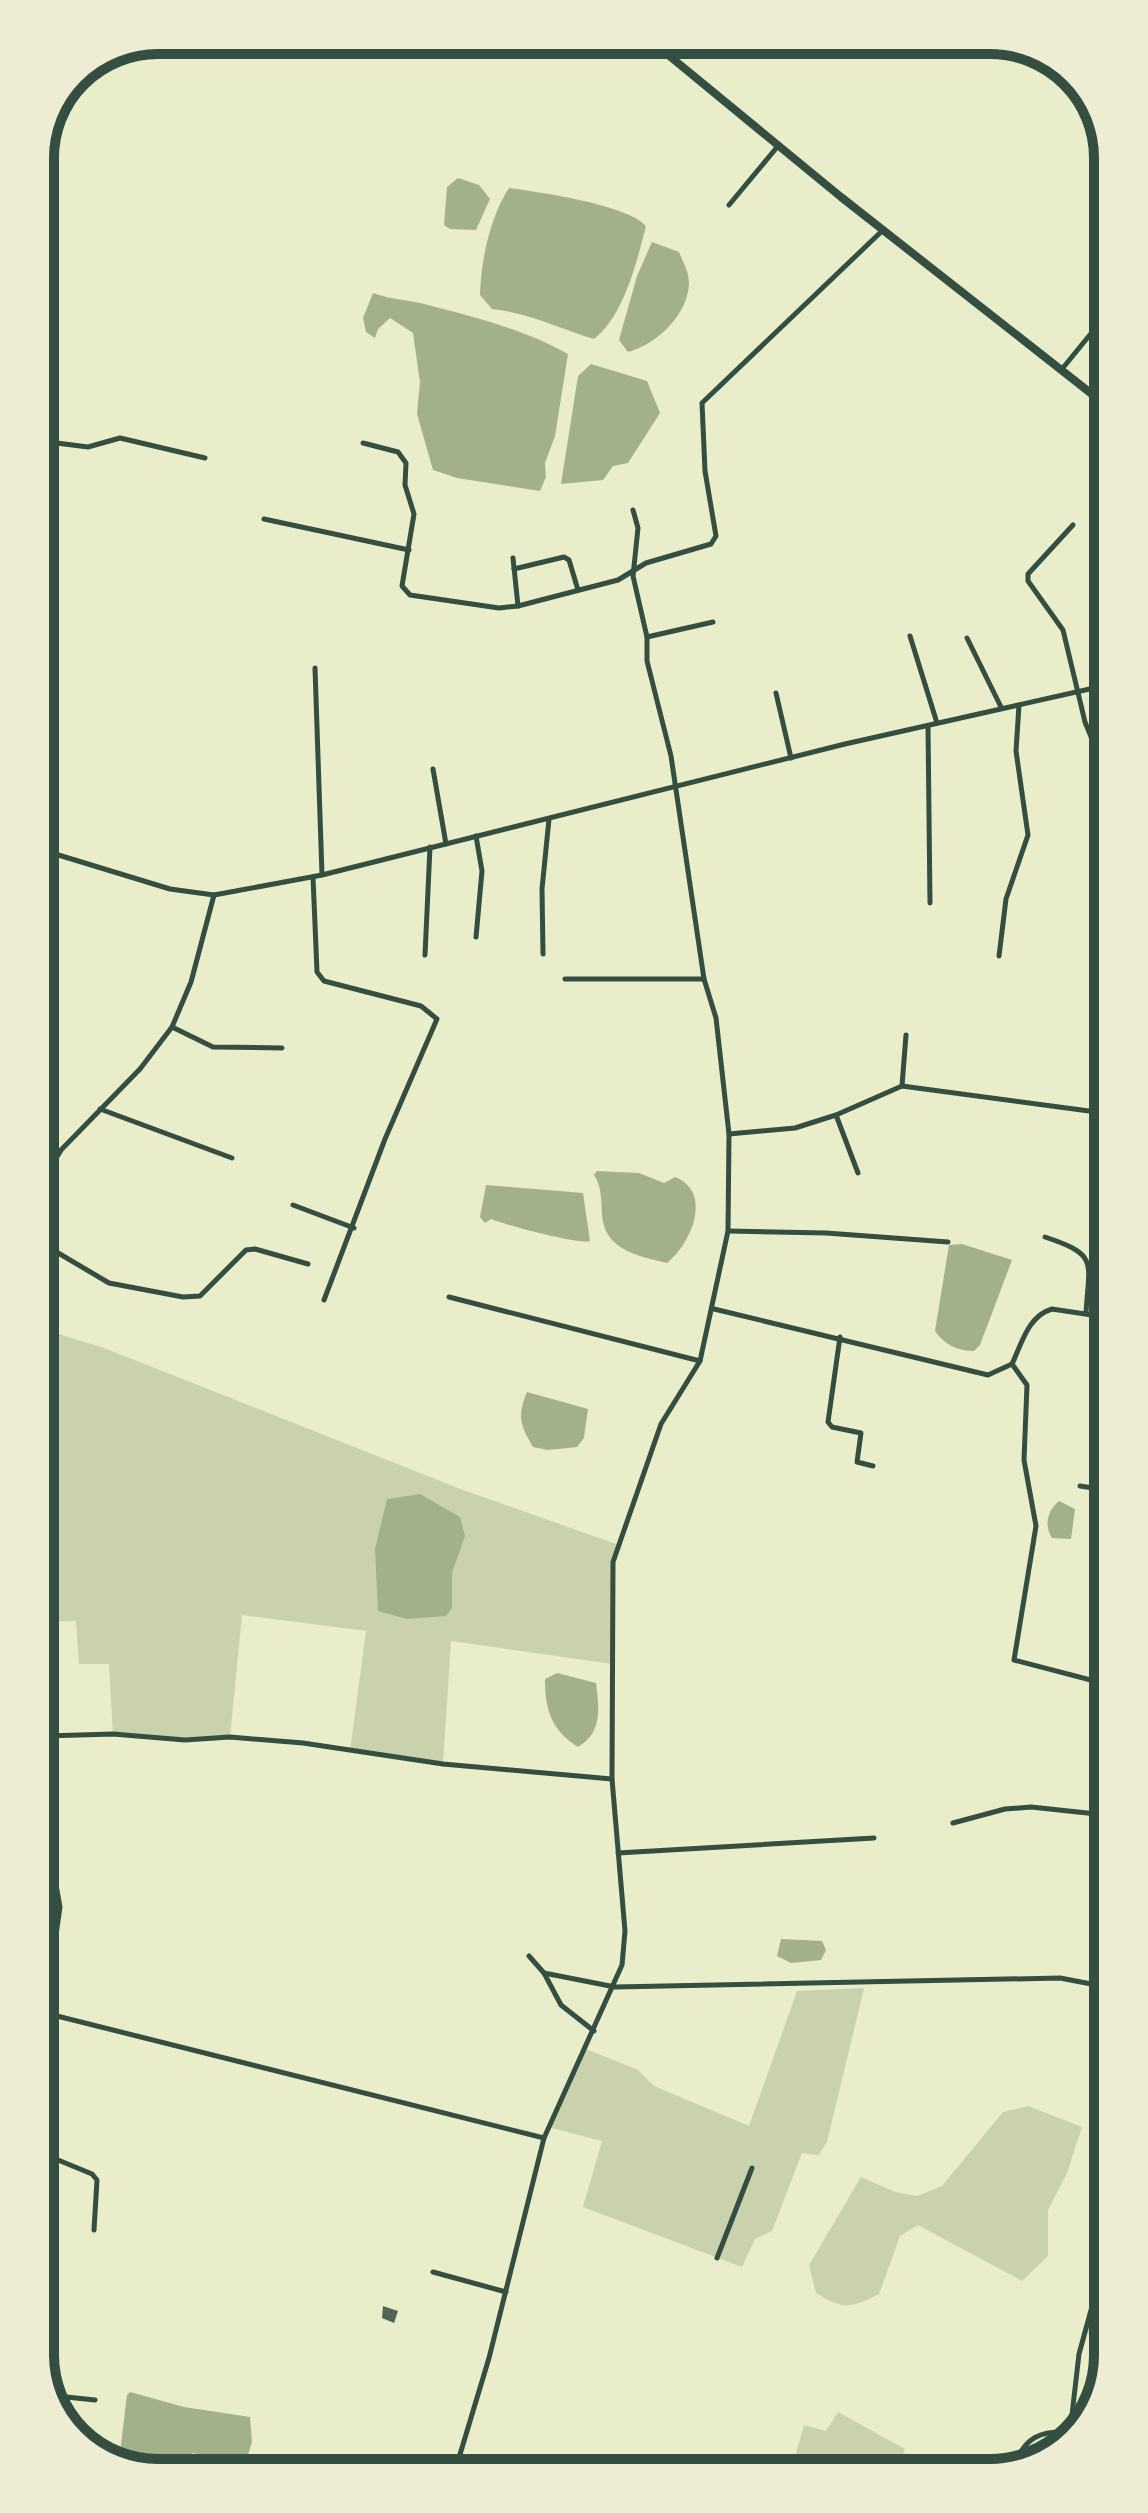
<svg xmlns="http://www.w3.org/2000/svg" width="1148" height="2513" viewBox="0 0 1148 2513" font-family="'Sofia Sans Condensed',sans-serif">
  <rect width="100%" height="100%" fill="#e9edc9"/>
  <g fill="#cad2ad">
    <polygon points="43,1329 104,1348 463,1490 619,1545 613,1562 612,1664 451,1641 443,1764 350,1751 366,1631 242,1615 230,1737 185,1740 113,1734 109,1664 79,1664 76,1621 44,1622"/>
    <polygon points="864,1988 827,2142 819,2155 802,2153 772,2231 755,2239 742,2267 583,2207 602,2141 548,2127 586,2049 638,2070 654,2086 749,2126 797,1991"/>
    <path d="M1028,2106L1082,2127L1067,2173L1048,2210V2256L1022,2281L918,2225L900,2236L879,2294C851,2308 843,2310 816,2293L809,2265L861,2177L895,2192L917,2196L942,2186L1003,2112Z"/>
    <polygon points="1108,2248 1108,2337 1084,2333"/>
    <polygon points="838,2412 905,2449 898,2467 792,2468 804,2425 826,2431"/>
  </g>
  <g fill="#a3b18a">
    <polygon points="458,178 479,185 490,199 476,230 450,229 444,225 447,187"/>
    <path d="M509,188C540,192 628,205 646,226C637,261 624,316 594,339C558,328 529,313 492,309L480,295C481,260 490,217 509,188Z"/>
    <path d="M652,242L679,252C683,262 689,272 689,283C688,315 657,344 628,352L619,340L637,276Z"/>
    <path d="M373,293C392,300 410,300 428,305C475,317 526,330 568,354L555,436L545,463L546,477L540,491L457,478L433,470L417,414L420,382L413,333L390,318L378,329L375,338L366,332L363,318Z"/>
    <polygon points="591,364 647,381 660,413 628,463 613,466 603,480 561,484 578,376"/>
    <path d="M597,1171L639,1173L664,1183L675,1177C713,1192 692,1243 667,1263C638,1256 603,1250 602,1213C601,1200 602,1187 594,1175Z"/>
    <path d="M486,1185L583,1193L590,1241C579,1245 506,1225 491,1219L485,1223L480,1217Z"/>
    <path d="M962,1244L1012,1260L980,1345L974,1351C957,1351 945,1345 935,1331L949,1245Z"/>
    <path d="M527,1392L588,1409L584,1438L577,1447L548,1450L533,1447C520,1425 517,1416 527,1392Z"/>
    <polygon points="420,1494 460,1517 465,1536 452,1573 452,1608 446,1616 407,1619 378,1611 375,1549 387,1499"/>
    <path d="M1059,1501L1075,1509L1071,1539L1052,1538C1044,1525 1047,1511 1059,1501Z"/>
    <path d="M557,1673L596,1683C599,1708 603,1732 578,1747C551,1730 545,1709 545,1679Z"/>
    <polygon points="781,1939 822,1941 826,1950 821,1960 791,1963 777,1956"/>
    <polygon points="130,2392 184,2407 250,2417 252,2442 245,2464 192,2453 187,2472 150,2473 119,2461 127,2395"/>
  </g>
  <polygon fill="#4f6655" points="383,2306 398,2311 394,2323 382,2318"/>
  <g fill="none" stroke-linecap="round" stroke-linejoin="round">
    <g stroke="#344e41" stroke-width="5">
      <polyline points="729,205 778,146"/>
      <polyline points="1062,369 1102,320"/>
      <polyline points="41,441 88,447 120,438 205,458"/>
      <polyline points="363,443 398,452 406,463 405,485 414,514 402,586 410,595 499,608 518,606 618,580 646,563 711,544 716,536 705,471 702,403 883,230"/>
      <polyline points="264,519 409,550"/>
      <polyline points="1073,525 1028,574 1028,581 1063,630 1085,722 1103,766"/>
      <polyline points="513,558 518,606"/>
      <polyline points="514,569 564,557 569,560 578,590"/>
      <polyline points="910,636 937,723"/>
      <polyline points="647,637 713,622"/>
      <polyline points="967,638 1001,707"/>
      <polyline points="315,668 322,875"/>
      <polyline points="776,693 791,758"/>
      <polyline points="928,726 930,903"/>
      <polyline points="433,769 446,844"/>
      <polyline points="42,850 170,889 214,895 322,875 845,744 1103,686"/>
      <polyline points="313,877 317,972 324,981 421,1006 437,1019 385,1139 324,1300"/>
      <polyline points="476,937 482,871 476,836"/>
      <polyline points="543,954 542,889 549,819"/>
      <polyline points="425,955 430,847"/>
      <polyline points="999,956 1006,899 1028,835 1016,751 1019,705"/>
      <polyline points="565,979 704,979"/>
      <polyline points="172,1027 213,1047 282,1048"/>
      <polyline points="902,1086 906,1035"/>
      <polyline points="100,1109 232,1158"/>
      <polyline points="836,1115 858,1173"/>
      <polyline points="729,1134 795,1128 836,1115 902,1086 1104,1113"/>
      <polyline points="43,1181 61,1150 140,1069 172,1027 191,982 214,895"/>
      <polyline points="293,1205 354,1228"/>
      <polyline points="728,1231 826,1233 948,1242"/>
      <path d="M1045,1237C1099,1255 1089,1261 1086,1313"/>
      <polyline points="43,1244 109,1283 183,1297 200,1296 246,1250 255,1249 308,1264"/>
      <polyline points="449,1297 700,1361"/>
      <path d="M714,1309L988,1375L1012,1364C1022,1343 1028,1316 1052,1309L1105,1317"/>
      <polyline points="840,1337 828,1422 832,1427 861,1433 857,1462 873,1466"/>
      <polyline points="1012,1364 1027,1385 1024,1460 1036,1526 1014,1660 1106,1684"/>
      <polyline points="1080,1486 1106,1490"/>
      <polyline points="45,1736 113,1734 185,1740 230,1737 303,1743 443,1764 612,1779"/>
      <polyline points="953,1823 1005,1809 1031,1807 1106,1815"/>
      <polyline points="45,1824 60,1907 45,2013"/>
      <polyline points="618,1853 874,1838"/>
      <polyline points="529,1956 544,1973 615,1987 1060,1978 1107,1987"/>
      <polyline points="544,1973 561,2005 594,2031"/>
      <polyline points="45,2013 544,2138"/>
      <polyline points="46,2155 92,2174 97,2180 94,2230"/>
      <polyline points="717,2258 752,2168"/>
      <polyline points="433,2272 506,2292"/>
      <polyline points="47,2395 95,2400"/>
      <polyline points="1070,2432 1079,2354 1108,2248"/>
      <path d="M1014,2467C1024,2437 1041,2430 1071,2432"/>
      <polyline points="455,2471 489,2358 544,2138 622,1965 625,1931 612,1779 613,1562 661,1424 700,1361 728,1231 729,1134 716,1018 704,979 671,756 647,661 647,637 633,576 638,528 633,510"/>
    </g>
    <polyline stroke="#344e41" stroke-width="8" points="650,40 841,197 1102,402"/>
  </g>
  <path d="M0 0H1148V2513H0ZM158 54H990A104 104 0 0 1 1094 158V2355A104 104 0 0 1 990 2459H158A104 104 0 0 1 54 2355V158A104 104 0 0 1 158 54Z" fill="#eeecd3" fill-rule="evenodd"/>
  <path fill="none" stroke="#344e41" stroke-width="10" d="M158 54H990A104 104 0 0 1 1094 158V2355A104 104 0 0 1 990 2459H158A104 104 0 0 1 54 2355V158A104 104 0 0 1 158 54Z"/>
</svg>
